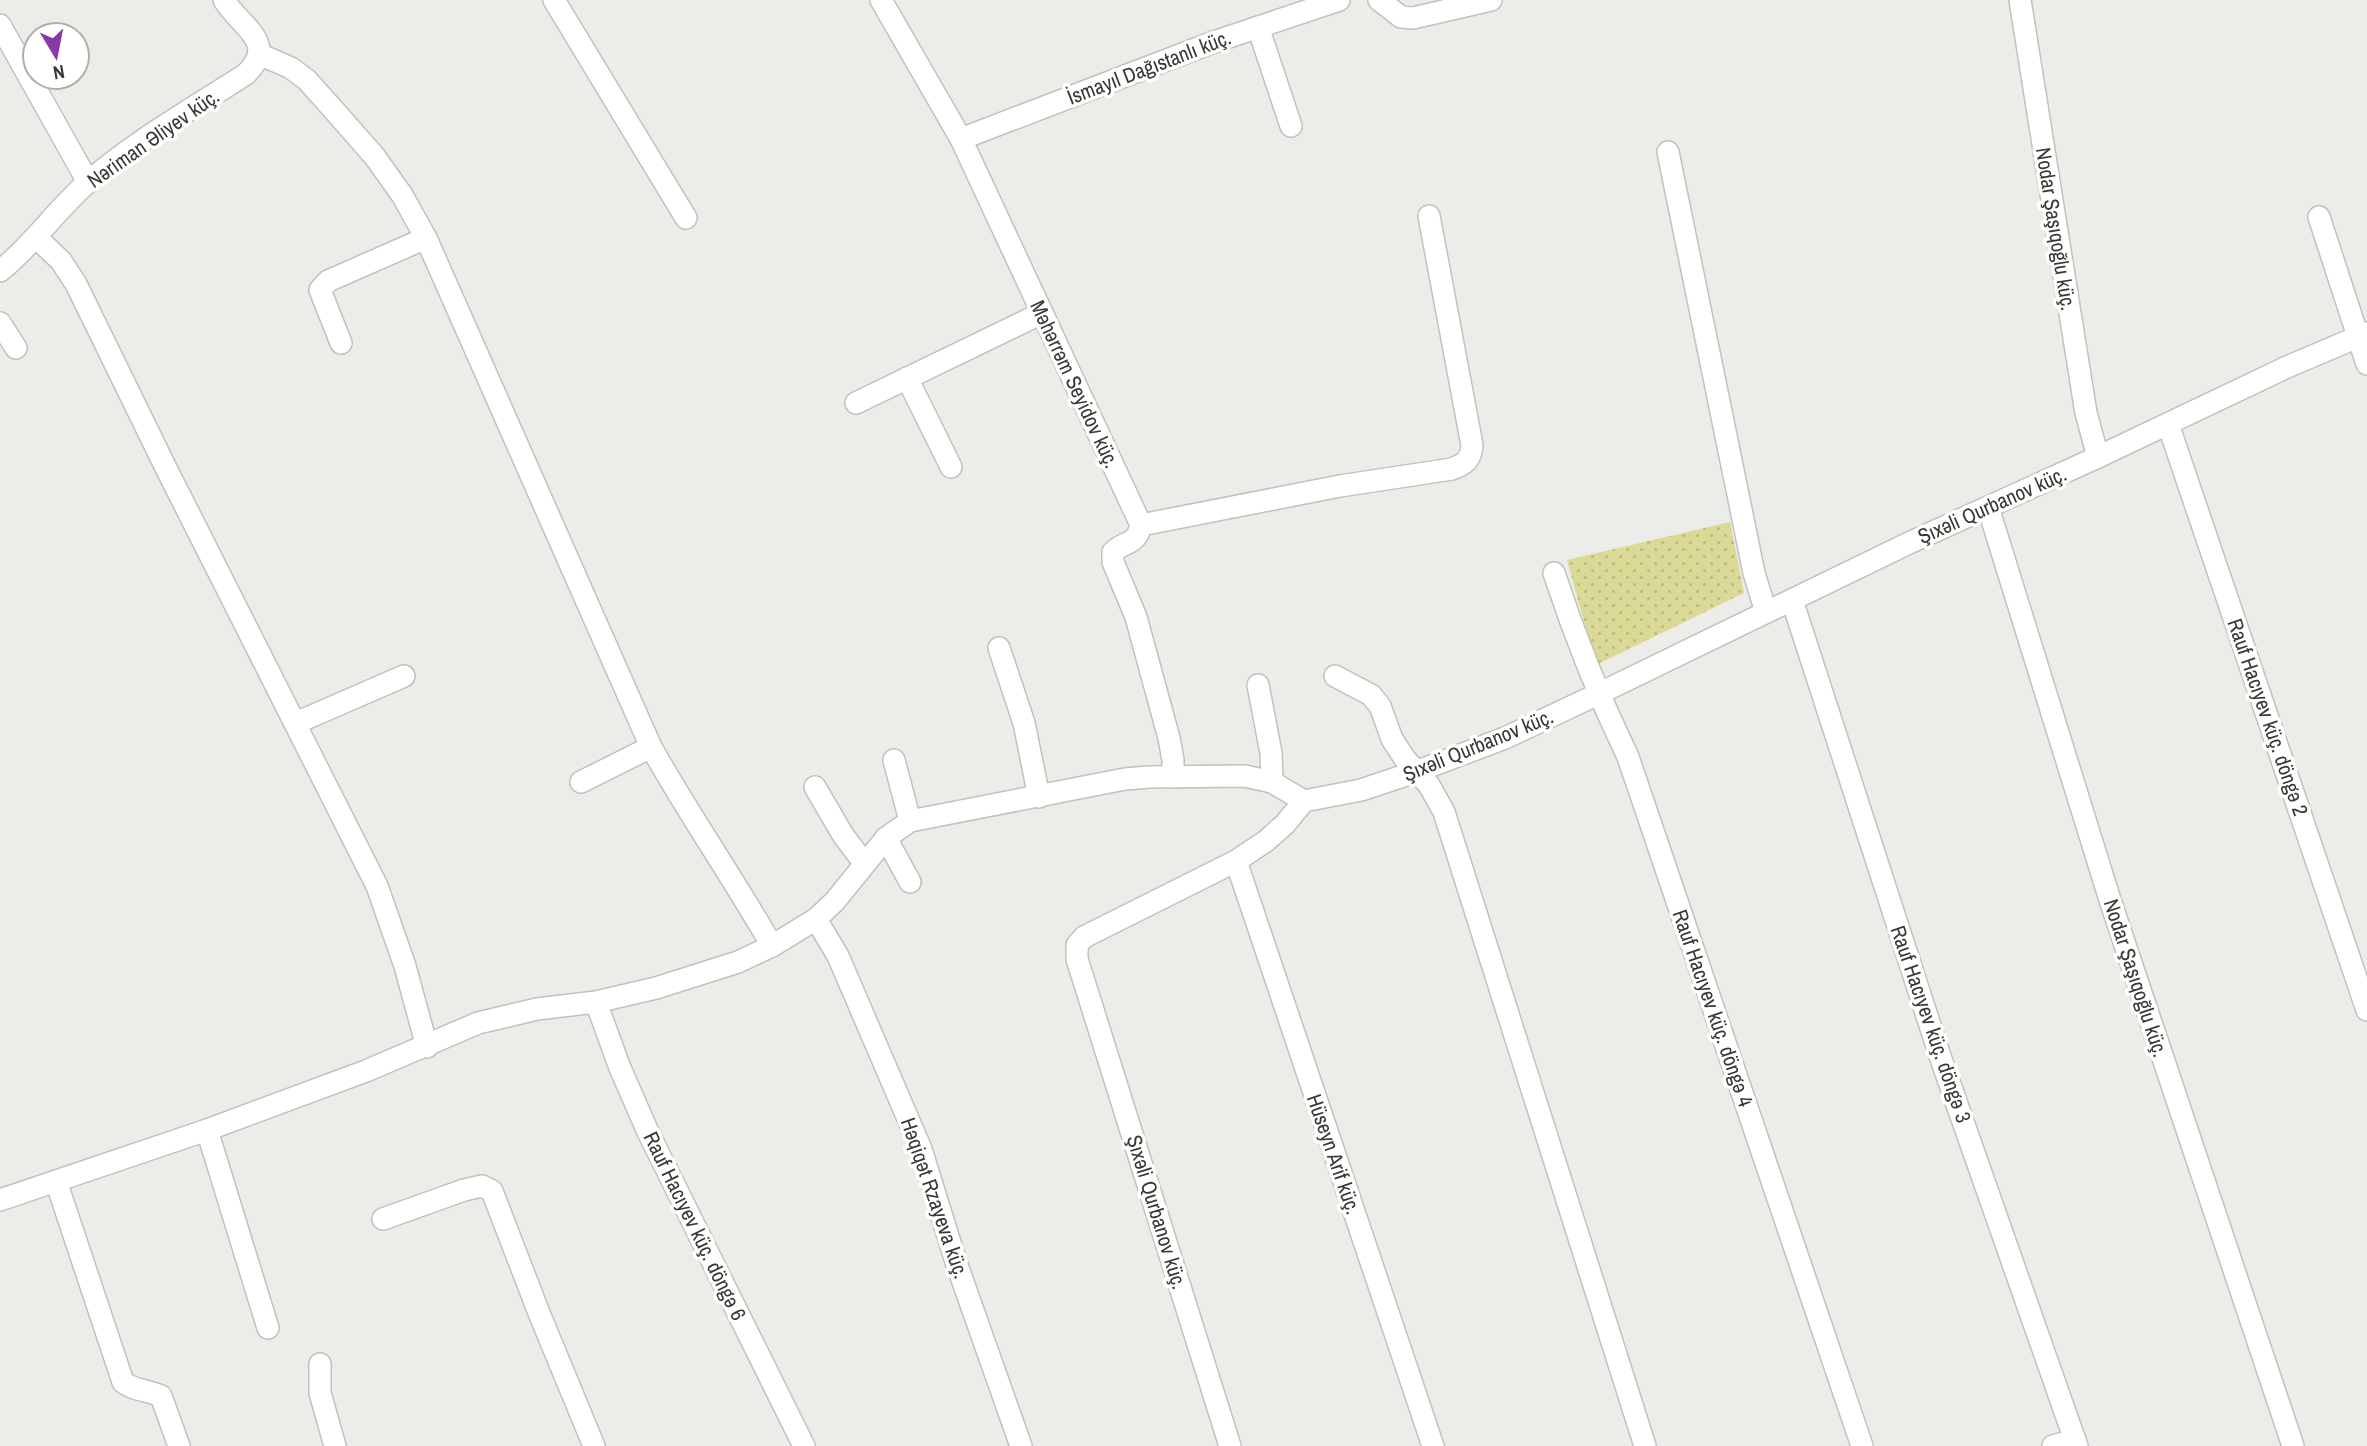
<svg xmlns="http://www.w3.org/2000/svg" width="2367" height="1446" viewBox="0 0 2367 1446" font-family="'Archivo Narrow',sans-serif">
  <defs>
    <pattern id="garden-dots" width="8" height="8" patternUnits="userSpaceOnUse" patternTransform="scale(1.75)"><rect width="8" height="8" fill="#dada96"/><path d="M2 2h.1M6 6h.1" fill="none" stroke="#bcbc82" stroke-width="1.8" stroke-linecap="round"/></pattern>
  </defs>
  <rect width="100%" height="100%" fill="#ecece8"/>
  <polygon fill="url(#garden-dots)" points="1730,522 1744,593 1596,665 1567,560"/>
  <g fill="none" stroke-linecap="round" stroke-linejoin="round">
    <g stroke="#c1c1bd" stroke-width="24">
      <g id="street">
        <polyline points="554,0 686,218"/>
        <path d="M881,0L961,139L1141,525C1136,546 1126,540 1113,552V562L1136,617L1169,738L1173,760V777"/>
        <polyline points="1379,0 1401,17 1413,18 1491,0"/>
        <polyline points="2020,0 2086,413 2098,457"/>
        <polyline points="0,25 88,182"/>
        <polyline points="1258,27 1291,126"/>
        <path d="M259,54L291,68L307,80L339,116L375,157L402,195L426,238L651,747C689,815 734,879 772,946"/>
        <polyline points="961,139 1211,43 1339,0"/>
        <polyline points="1668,152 1754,573 1766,612"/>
        <polyline points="2319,217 2367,364"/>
        <polyline points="37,238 61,261 76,284 165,466 377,886 405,966 427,1047"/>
        <path d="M0,271C33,245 55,211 87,183C135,141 192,109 246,74C279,42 240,27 224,0"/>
        <polyline points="0,323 16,348"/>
        <polyline points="341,343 320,290 328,281 426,238"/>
        <polyline points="907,378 951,467"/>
        <polyline points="856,403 1042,313"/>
        <polyline points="2168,424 2367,1010"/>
        <polyline points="1988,507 2110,900 2293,1446"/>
        <path d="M1141,525L1340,486L1452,469C1465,464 1471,460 1472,445L1429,216"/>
        <path d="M1554,573C1575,637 1599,697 1628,757L1862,1446"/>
        <polyline points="1792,600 1940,1056 2077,1446"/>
        <polyline points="999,648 1024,723 1039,797"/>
        <polyline points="1335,676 1371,695 1380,706 1392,739 1405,759 1429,785 1444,812 1645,1446"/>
        <polyline points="1258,685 1271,753 1272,782"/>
        <polyline points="296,723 404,676"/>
        <polyline points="894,760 910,821"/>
        <polyline points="581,782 651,747"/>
        <polyline points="815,787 843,835 864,863"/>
        <polyline points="886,838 910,882"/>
        <polyline points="1236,861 1433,1446"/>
        <polyline points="816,919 838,956 921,1149 957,1265 1021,1446"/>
        <polyline points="596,1002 620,1068 648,1132 804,1446"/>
        <polyline points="207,1130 268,1328"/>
        <path d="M56,1181L123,1382C134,1391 149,1390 161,1396L179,1446"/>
        <polyline points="0,1200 207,1130 366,1071 478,1023 537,1009 596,1002 656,988 738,962 772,946 816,919 835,901 886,838 910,821 1125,779 1149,777 1245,776 1272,782 1304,801"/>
        <polyline points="383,1219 464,1190 482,1186 492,1191 539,1313 594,1446"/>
        <polyline points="320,1364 320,1393 335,1446"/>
        <polyline points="1230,1446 1077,959 1077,945 1084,937 1236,861 1266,841 1285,824 1304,801 1361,790 1418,771 1505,738 1598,694 1909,543 2098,457 2287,367 2367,333"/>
        <polyline points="2053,1446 2075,1440"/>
      </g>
    </g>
    <use href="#street" stroke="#fff" stroke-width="21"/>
  </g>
  <g text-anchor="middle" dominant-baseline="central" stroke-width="7" stroke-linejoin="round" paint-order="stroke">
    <g font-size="21" fill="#383836" stroke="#fffffe">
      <text transform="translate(1149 67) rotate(-21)">İsmayıl Dağıstanlı küç.</text>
      <text transform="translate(153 138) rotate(-35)">Nəriman Əliyev küç.</text>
      <text transform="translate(2056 229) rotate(81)">Nodar Şaşıqoğlu küç.</text>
      <text transform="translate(1075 384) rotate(65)">Məhərrəm Seyidov küç.</text>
      <text transform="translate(1992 505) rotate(-24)">Şıxəli Qurbanov küç.</text>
      <text transform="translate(2268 717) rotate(71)">Rauf Hacıyev küç. döngə 2</text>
      <text transform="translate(1478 745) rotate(-22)">Şıxəli Qurbanov küç.</text>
      <text transform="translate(2136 978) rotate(72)">Nodar Şaşıqoğlu küç.</text>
      <text transform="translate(1713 1008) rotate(71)">Rauf Hacıyev küç. döngə 4</text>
      <text transform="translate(1931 1024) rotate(71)">Rauf Hacıyev küç. döngə 3</text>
      <text transform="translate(1334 1154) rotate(71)">Hüseyn Arif küç.</text>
      <text transform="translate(935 1198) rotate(71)">Həqiqət Rzayeva küç.</text>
      <text transform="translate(1157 1212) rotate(73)">Şıxəli Qurbanov küç.</text>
      <text transform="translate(695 1226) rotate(64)">Rauf Hacıyev küç. döngə 6</text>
    </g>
  </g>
  <g transform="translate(56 56) rotate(170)"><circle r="33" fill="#fffffe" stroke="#afafae" stroke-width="2"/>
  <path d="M0-5L12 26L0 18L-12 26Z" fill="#8838a7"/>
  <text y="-10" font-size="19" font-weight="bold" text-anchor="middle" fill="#383836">N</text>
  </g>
</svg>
